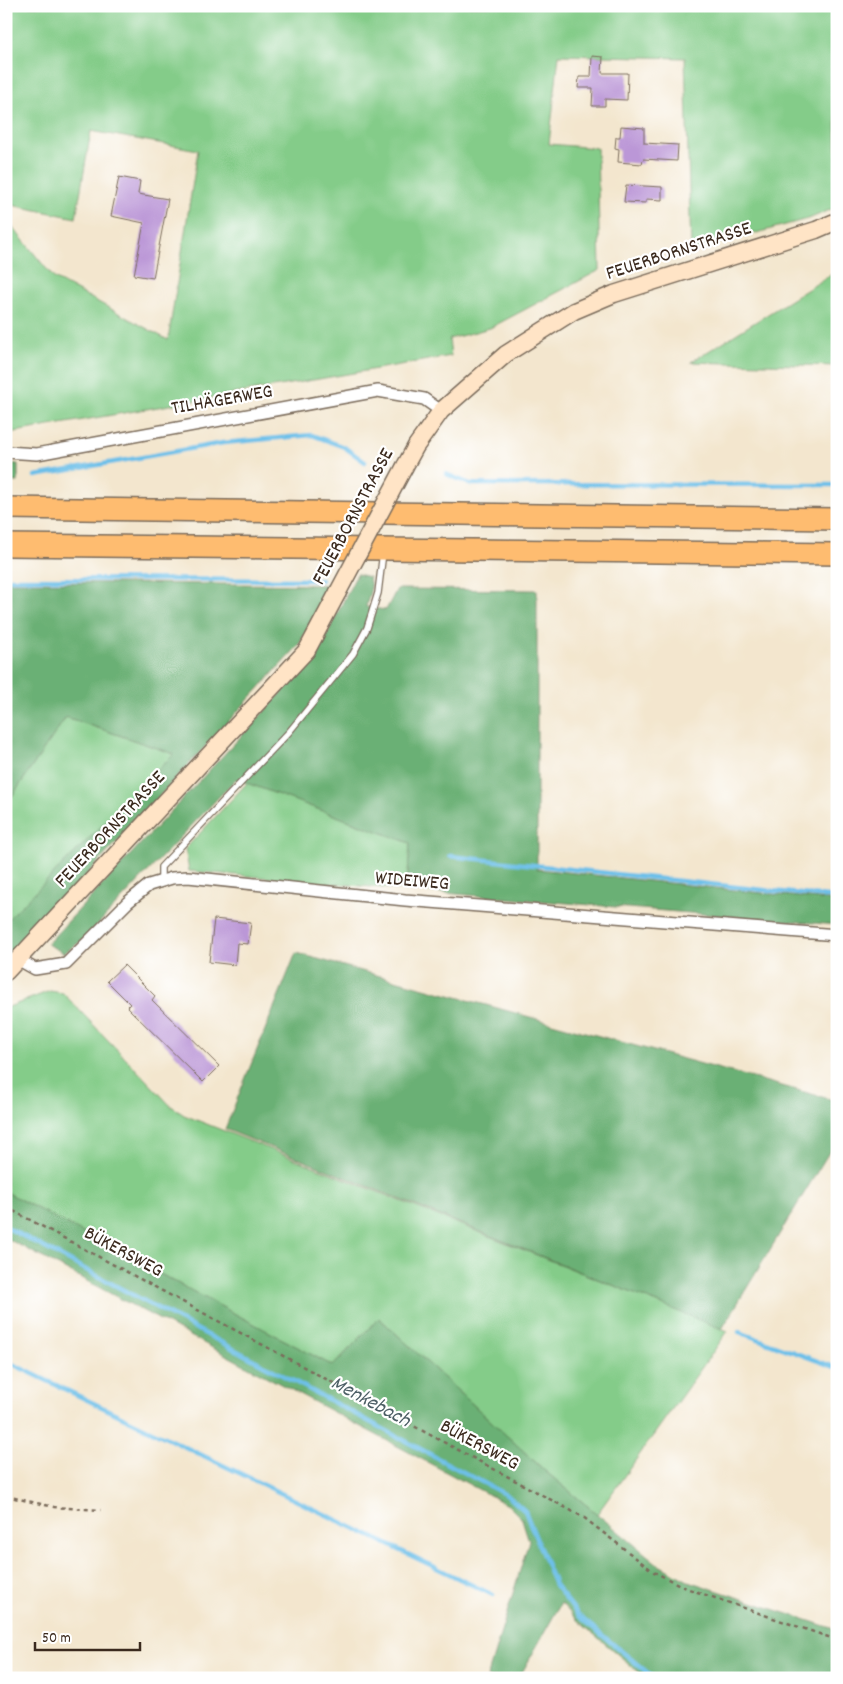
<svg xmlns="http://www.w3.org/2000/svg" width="843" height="1684" viewBox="0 0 843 1684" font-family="Dekko,sans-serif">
  <rect width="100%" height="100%" fill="#fff"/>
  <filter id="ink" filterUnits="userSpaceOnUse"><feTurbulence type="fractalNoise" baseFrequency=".02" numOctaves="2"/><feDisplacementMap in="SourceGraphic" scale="10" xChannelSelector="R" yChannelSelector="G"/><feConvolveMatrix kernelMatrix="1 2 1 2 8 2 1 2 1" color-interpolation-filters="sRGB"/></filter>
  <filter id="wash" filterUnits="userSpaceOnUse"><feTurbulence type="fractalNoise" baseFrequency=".0096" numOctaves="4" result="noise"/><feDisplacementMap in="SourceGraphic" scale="20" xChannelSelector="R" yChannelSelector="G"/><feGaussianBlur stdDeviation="1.12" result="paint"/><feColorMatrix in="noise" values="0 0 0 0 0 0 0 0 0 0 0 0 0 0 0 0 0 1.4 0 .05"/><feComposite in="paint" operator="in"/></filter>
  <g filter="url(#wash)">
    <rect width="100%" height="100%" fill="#f3e6ce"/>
    <g fill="#84cc89" stroke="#607b54">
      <polygon points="6,6 835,6 837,207 811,218 691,251 685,58 559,55 549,144 597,148 600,270 490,328 449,339 451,356 9,433 6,424 6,219 54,278 168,340 198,150 91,131 76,218 6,204"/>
      <polygon points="837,271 837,366 691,362"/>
      <polygon points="66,717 174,754 6,922 6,805"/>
      <polygon points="247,783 410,843 407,890 189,871 185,849"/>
      <polygon points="50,991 63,993 170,1105 184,1115 728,1331 597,1514 545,1471 379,1318 333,1366 6,1192 6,1008"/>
    </g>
    <g fill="#6bb075" stroke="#536d4a">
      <polygon points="6,463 18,464 18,482 6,482"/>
      <polygon points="357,574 369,577 371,588 366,607 386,610 397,589 537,590 537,869 837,901 837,925 407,890 410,843 236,779 83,940 64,953 47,944 316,656"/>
      <polygon points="6,582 331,585 299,645 33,933 6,958 6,922 9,918 174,754 66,717 6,805"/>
      <polygon points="296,953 837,1101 837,1139 722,1329 225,1129"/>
      <polygon points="6,1192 333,1366 379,1318 545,1471 659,1565 688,1581 837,1630 837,1678 646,1678 577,1620 561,1603 519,1678 487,1678 529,1541 522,1519 508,1505 6,1238"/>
    </g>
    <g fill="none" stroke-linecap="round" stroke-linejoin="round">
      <g stroke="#6dc0e9" stroke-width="4.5">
        <polyline points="446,474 470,484 837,485"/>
        <polyline points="35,476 223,443 312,435 344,447 365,462"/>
        <polyline points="6,579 321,580"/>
        <polyline points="450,856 837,898"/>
        <polyline points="6,1227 508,1496 525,1511 555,1585 579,1616 654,1678"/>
        <polyline points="739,1332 837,1368"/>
        <polyline points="6,1361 493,1595"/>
      </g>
    </g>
    <g id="blocks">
      <g fill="#bb97d7">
        <polygon points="592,56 603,57 602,73 628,73 627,100 605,99 605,106 592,106 593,88 578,88 579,77 591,77"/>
        <polygon points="621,126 644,128 644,143 678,145 677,161 643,159 642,164 618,162 619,149 615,148 616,137 620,137"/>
        <polygon points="119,177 140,181 138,194 168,199 153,278 134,275 144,223 111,216"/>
        <polygon points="626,185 662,187 662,200 646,199 646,203 624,202"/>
        <polygon points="214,919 251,923 248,944 237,943 235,965 209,962"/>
        <polygon points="124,965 155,996 152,1000 219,1066 203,1082 127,1007 130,1004 107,981"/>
      </g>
    </g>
  </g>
  <g filter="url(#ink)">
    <use href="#blocks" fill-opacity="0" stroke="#7b6c5c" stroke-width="1"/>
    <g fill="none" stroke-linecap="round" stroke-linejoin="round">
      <g stroke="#7b6c5c" stroke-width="8">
        <polyline id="lane" points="161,881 161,867 289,732 353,654 367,628 378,593 383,552"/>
      </g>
      <g stroke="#7b6c5c" stroke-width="14">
        <g id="street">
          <polyline points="6,452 37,454 378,391 424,399 441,411"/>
          <polyline points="19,960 35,969 66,964 128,902 149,885 172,878 188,877 405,900 837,935"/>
        </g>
      </g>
      <g stroke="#7b6c5c" stroke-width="19">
        <g id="secondary">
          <polyline points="405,466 416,446 441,411 506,354 574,311 614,294 816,230 837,221"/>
          <polyline points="6,972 307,650 338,592"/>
        </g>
      </g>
      <g stroke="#7b6c5c" stroke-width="24">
        <g id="highway">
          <polyline points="6,508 837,519"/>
          <polyline points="6,545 837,554"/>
        </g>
      </g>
      <g stroke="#7b6c5c" stroke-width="2.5" stroke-dasharray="4 4" stroke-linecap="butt">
        <polyline points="6,1207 583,1517 654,1572 686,1588 837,1640"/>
        <polyline points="6,1496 54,1507 101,1510"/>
      </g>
      <use href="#lane" stroke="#fff" stroke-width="5.5"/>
      <use href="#street" stroke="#fff" stroke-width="11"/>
      <use href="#secondary" stroke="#ffe4c6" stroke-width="16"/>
      <use href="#highway" stroke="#febc70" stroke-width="21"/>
      <g stroke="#7b6c5c" stroke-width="19" stroke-linecap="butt">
        <polyline id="secondary-bridge" points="338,592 405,466"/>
      </g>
      <use href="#secondary-bridge" stroke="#ffe4c6" stroke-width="16"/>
    </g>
  </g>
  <g text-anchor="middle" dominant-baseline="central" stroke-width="4.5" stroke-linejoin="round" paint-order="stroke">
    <g font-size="20" fill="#3b2a1e" stroke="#fff">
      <text transform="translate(679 252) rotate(-18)">FEUERBORNSTRASSE</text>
      <text transform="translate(222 401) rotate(-10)">TILHÄGERWEG</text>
      <text transform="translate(354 517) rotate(-62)">FEUERBORNSTRASSE</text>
      <text transform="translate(111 830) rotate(-47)">FEUERBORNSTRASSE</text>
      <text transform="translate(412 882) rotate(5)">WIDEIWEG</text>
      <text transform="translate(123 1253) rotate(28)">BÜKERSWEG</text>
      <text transform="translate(479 1446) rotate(28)">BÜKERSWEG</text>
    </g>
    <g font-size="21" font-style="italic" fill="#4c5e65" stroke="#fff">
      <text transform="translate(370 1403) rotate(28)">Menkebach</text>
    </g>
  </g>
  <rect width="843" height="1684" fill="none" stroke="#fff" stroke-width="25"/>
  <path d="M35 1642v8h105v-8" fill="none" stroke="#3b2a1e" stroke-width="2.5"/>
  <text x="42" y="1642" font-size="15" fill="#3b2a1e" stroke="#ffffff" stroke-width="4" paint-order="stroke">50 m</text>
</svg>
